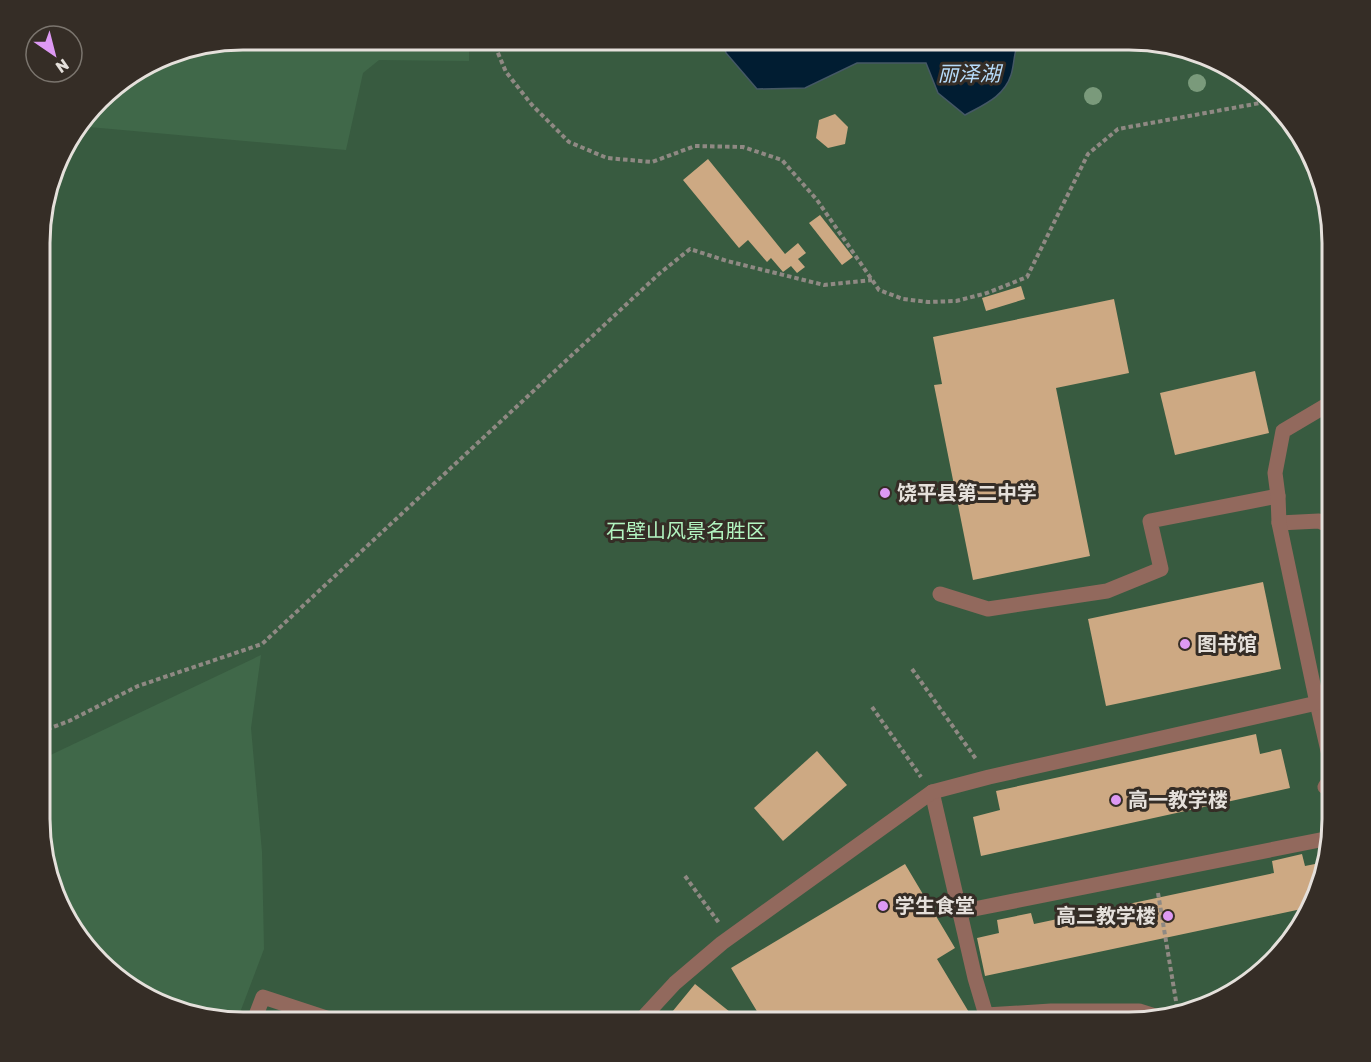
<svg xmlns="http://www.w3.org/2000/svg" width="1371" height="1062" viewBox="0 0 1371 1062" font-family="Rubik,'Noto Sans SC',sans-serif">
  <rect width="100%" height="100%" fill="#352d26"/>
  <polygon fill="#385b40" points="242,39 1142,39 1206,54 1263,90 1316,164 1332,242 1332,834 1316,898 1281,954 1207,1007 1129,1023 229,1023 164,1007 108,972 60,910 39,834 41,215 66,141 108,89 176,50"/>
  <g fill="#406849">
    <polygon points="242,39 469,39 469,61 379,60 363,73 346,150 78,126 108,89 176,50"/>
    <polygon points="261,655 251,728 262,852 264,949 236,1023 229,1023 164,1007 108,972 60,910 39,834 40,760"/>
  </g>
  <path fill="#011d32" stroke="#455865" stroke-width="1.5" d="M722,39H1022C1013,48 1015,63 1011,75C1004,97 983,105 965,115L938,93L926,63H857L805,88L757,89L726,53Z"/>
  <g fill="#cda983">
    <polygon points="835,114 848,127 845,144 828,148 816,138 819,120"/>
    <polygon points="708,159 785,254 798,243 806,253 798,259 805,267 797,273 791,266 783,272 771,258 767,262 748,240 739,248 683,180"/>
    <polygon points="820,215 853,257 842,265 809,223"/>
    <polygon points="1021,286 1025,299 986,311 982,298"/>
    <polygon points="1114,299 1129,373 1056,388 1090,556 973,580 934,385 942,384 933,337"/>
    <polygon points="1255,371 1269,433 1175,455 1160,393"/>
    <polygon points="1263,582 1281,669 1106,706 1088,619"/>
    <polygon points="1332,595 1332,652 1330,652 1321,597"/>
    <polygon points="1256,734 1260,754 1281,749 1290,788 981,856 973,817 1000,810 996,791"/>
    <polygon points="817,751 847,785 783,841 754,808"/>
    <polygon points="1302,854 1305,866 1325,862 1316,898 1311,907 985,976 977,938 999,933 997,920 1031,913 1034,924 1274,873 1272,861"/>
    <polygon points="905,864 955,948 937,959 970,1014 955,1023 764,1023 731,968"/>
    <polygon points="695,984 730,1012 722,1023 663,1023"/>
  </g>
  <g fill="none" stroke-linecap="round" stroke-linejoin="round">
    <g stroke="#8f8983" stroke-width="4" stroke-dasharray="4.5 3" stroke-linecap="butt">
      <polyline points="492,39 506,72 532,105 569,142 607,158 652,162 695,146 743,147 782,160 817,200 879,290 903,299 928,302 956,301 987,293 1027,277 1088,154 1118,129 1271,101"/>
      <polyline points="1235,79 1243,77"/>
      <polyline points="912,669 976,759"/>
      <polyline points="872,707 921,777"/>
      <polyline points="40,732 69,721 138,686 262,644 660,273 690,249 727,261 824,285 872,280"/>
      <polyline points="685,876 719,923"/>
      <polyline points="1158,893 1177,1007"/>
    </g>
    <g stroke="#92695d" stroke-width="15">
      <polyline points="1279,523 1319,521 1332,527"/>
      <polyline points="940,594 988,609 1107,591 1161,569 1150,521 1278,496"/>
      <polyline points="1317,703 1332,768"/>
      <polyline points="1325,787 1332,776"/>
      <polyline points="932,792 975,978 986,1015 1051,1011 1139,1011 1158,1017"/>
      <polyline points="1331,820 1332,826"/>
      <polyline points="959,912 1330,838"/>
      <polyline points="253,1023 263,997 342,1023"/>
      <polyline points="638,1023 675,983 722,943 932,792 989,777 1317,703 1279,523 1278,496 1275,473 1283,431 1332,402"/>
    </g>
  </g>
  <g fill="#7a9a7b">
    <circle cx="1197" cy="83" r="9"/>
    <circle cx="1093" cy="96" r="9"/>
  </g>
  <g fill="#dd99f3" stroke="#352d26" stroke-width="2">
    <circle cx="885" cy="493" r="6"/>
    <circle cx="1185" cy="644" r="6"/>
    <circle cx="1116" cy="800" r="6"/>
    <circle cx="883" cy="906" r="6"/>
    <circle cx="1168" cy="916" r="6"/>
  </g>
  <g text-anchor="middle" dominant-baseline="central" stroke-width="6" stroke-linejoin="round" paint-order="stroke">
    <g font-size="20" font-weight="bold" fill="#e5e0db" stroke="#352d26" text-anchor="start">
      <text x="897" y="493">饶平县第二中学</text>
      <text x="1197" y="644">图书馆</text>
      <text x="1128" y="800">高一教学楼</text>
      <text x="895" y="906">学生食堂</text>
      <text x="1156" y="916" text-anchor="end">高三教学楼</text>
    </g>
    <g font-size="20" fill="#b2f4c0" stroke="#352d26">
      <text x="686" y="531">石壁山风景名胜区</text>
    </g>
    <g font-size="21" font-style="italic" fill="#b6dbfa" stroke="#352d26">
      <text x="969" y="73">丽泽湖</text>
    </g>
  </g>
  <path d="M0 0H1371V1062H0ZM243 50H1129A193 193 0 0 1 1322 243V819A193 193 0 0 1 1129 1012H243A193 193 0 0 1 50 819V243A193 193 0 0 1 243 50Z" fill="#352d26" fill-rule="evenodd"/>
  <path fill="none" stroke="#e5e0db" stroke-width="3" d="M243 50H1129A193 193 0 0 1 1322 243V819A193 193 0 0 1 1129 1012H243A193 193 0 0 1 50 819V243A193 193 0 0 1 243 50Z"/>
  <g transform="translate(54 54) rotate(145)"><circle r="28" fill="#352d26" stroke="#7b756e" stroke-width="1.5"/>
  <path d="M0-4.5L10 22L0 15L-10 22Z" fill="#dd99f3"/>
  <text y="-9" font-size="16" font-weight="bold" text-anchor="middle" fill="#e5e0db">N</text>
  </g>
</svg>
